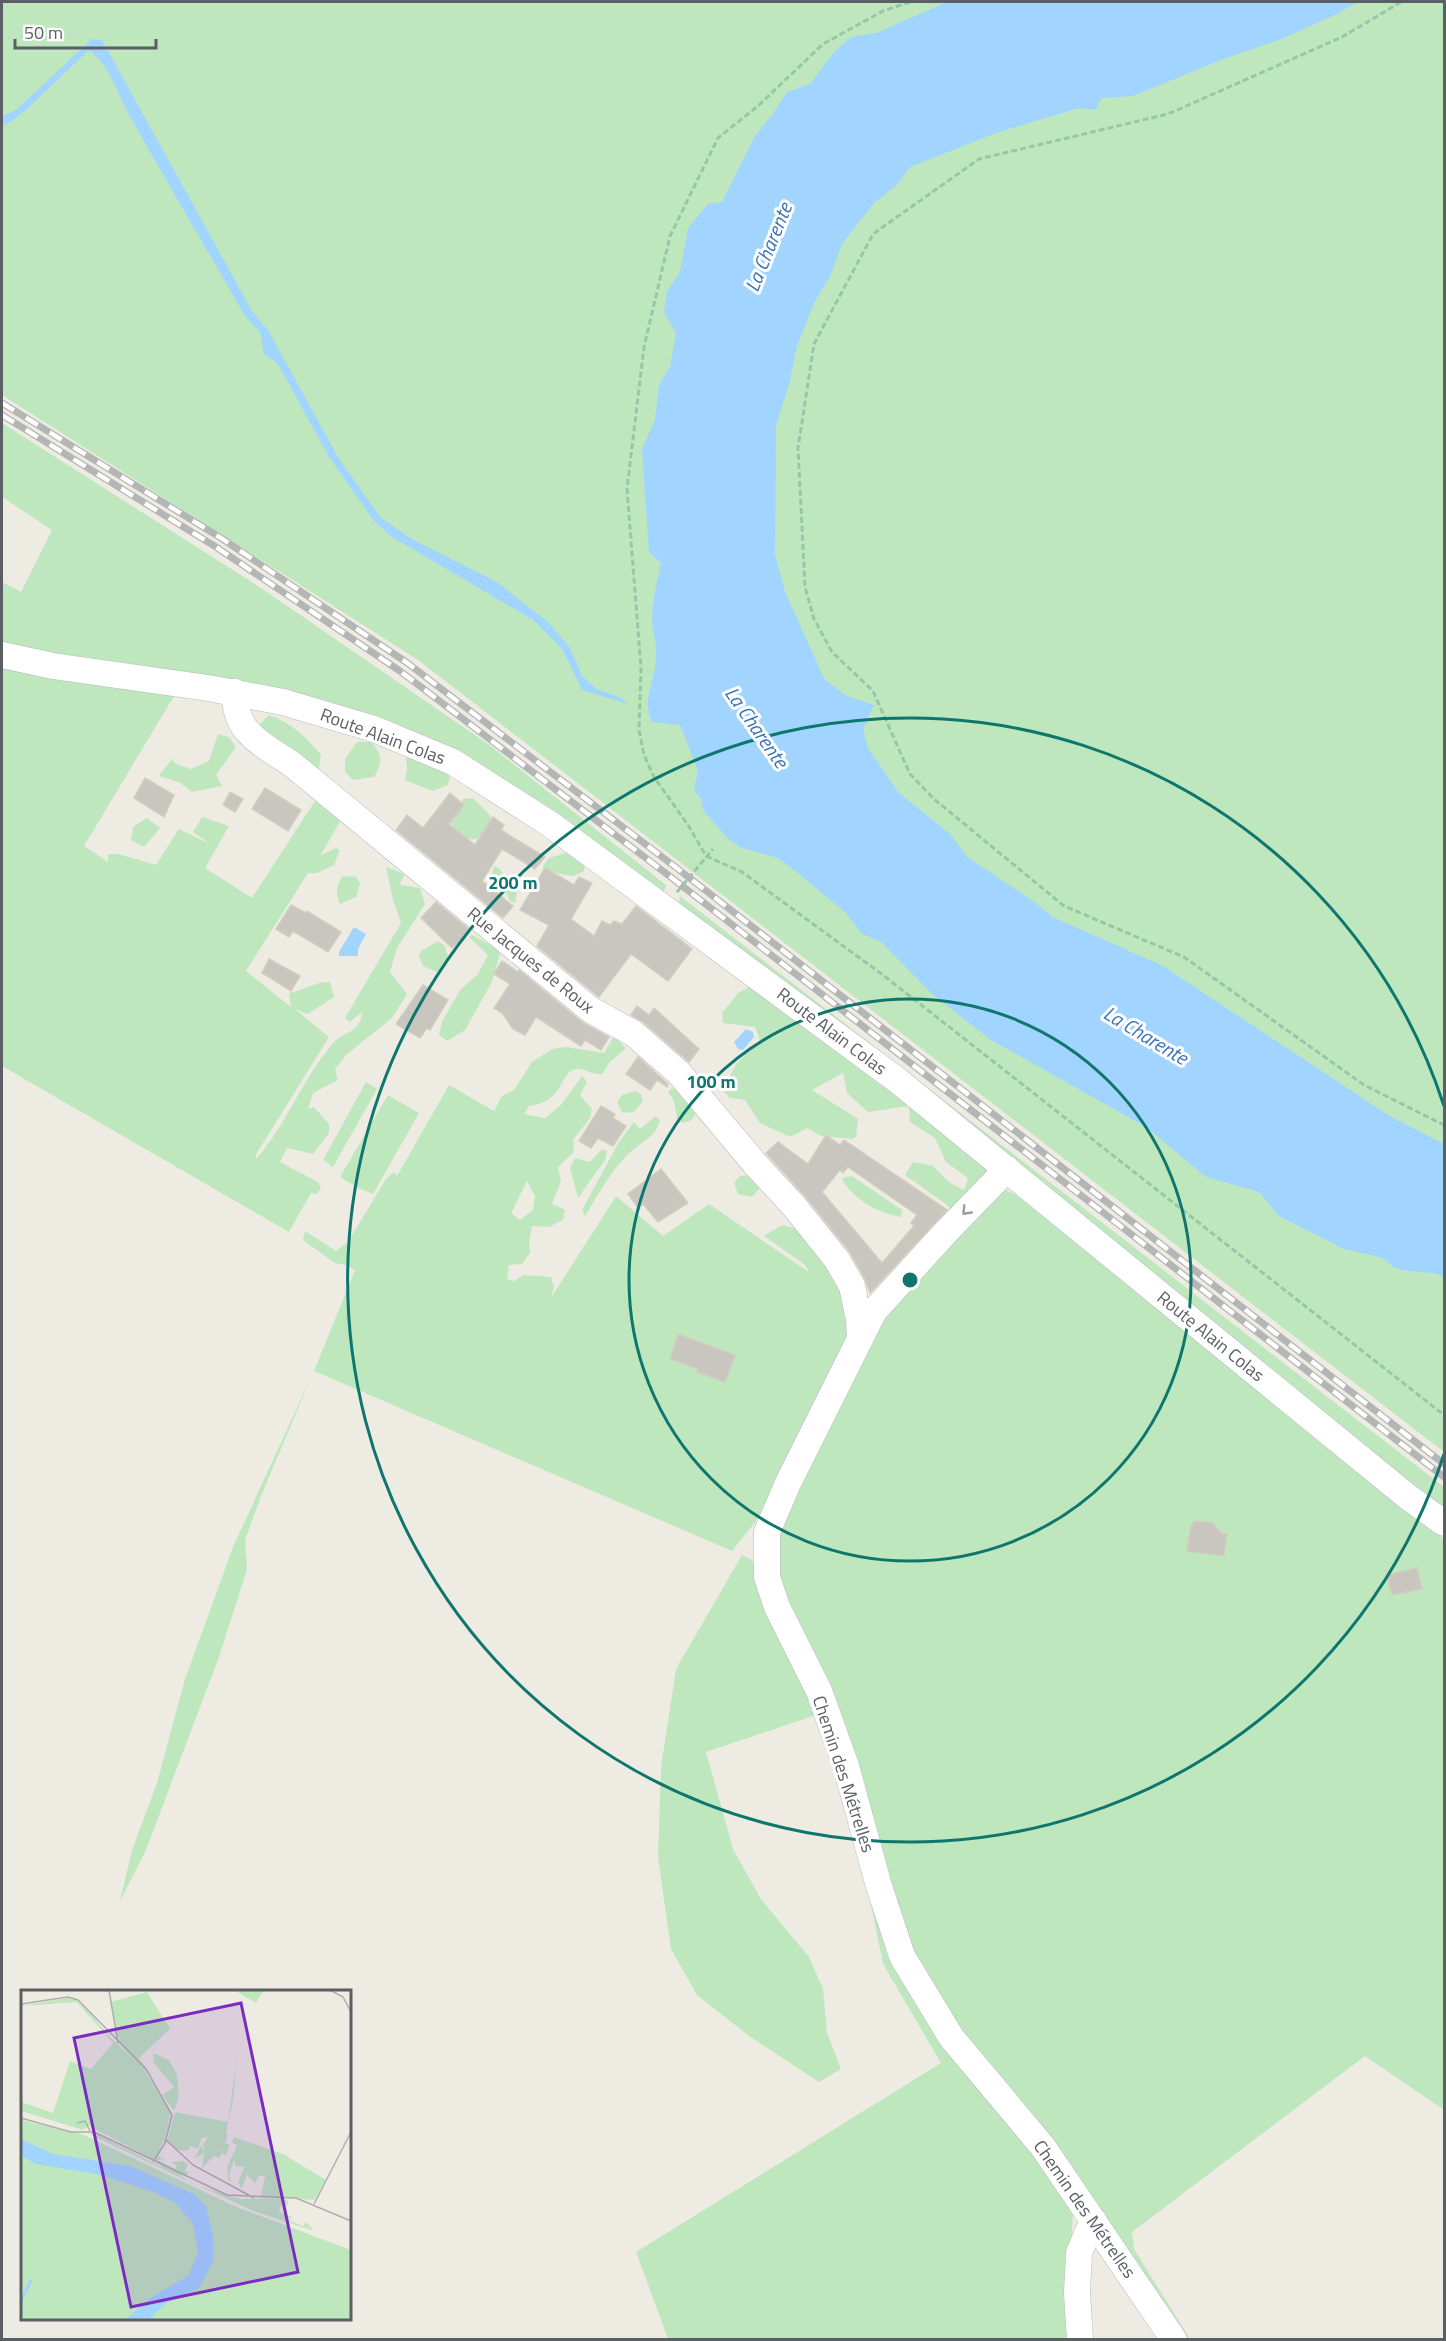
<svg xmlns="http://www.w3.org/2000/svg" width="1446" height="2341" viewBox="0 0 1446 2341" font-family="'Titillium Web',sans-serif">
  <rect width="100%" height="100%" fill="#eeece2"/>
  <g fill="#bee7be" fill-rule="evenodd">
    <polygon points="2,2 1444,2 1444,1452 418,660 2,395"/>
    <polygon points="2,423 261,588 488,744 666,885 664,891 655,890 420,735 351,708 221,679 90,663 2,645 2,582 21,592 52,530 2,497"/>
    <path d="M2,664L174,696L84,846L108,862V854H119L156,865L179,829L210,844L193,832L202,817L229,826L205,868L252,898L315,801L340,821L321,855L336,848L340,850L334,865L317,873H308L246,971L291,1007L289,993C305,990 313,982 330,982L334,997L308,1014L295,1009L329,1037L255,1156L257,1158C285,1126 300,1085 326,1052C329,1048 332,1044 335,1041C347,1030 360,1033 362,1012L350,1022L345,1018L401,923L393,900L386,867L404,874L400,885L420,888L425,904L397,948L390,972L407,994L392,1018L346,1055L335,1069L338,1080L313,1093L308,1109L314,1107L329,1124V1133L313,1154L287,1148L280,1162L318,1182L321,1188L317,1194L311,1193L289,1232L2,1066Z"/>
    <path d="M269,715C292,723 306,737 321,755L318,773L256,728Z"/>
    <polygon points="218,734 229,737 236,747 216,775 222,786 192,792 179,782 159,776 172,759 176,764 191,769 209,761"/>
    <path d="M357,742H371C383,755 383,762 374,777L353,780L345,772V759Z"/>
    <polygon points="406,752 451,771 448,785 433,791 405,780 407,769"/>
    <path d="M473,798L490,815L492,823C480,848 460,842 450,820L463,799Z"/>
    <polygon points="147,818 160,828 144,847 131,840 133,827"/>
    <polygon points="569,852 585,862 584,871 573,876 543,871 543,866 549,858"/>
    <polygon points="494,866 500,869 505,878 515,880 517,894 515,903 510,901 502,884 491,878"/>
    <path d="M343,876L356,877L360,883L356,897L340,904C336,892 335,886 343,876Z"/>
    <polygon points="680,896 1444,1487 1444,1509 990,1165 988,1181 958,1216 947,1205 905,1175 913,1162 933,1166 950,1183 964,1190 968,1178 946,1162 935,1138 910,1122 909,1106 868,1112 847,1093 843,1073 812,1090 858,1119 856,1137 852,1139 821,1136 807,1128 790,1137 760,1123 745,1100 730,1098 722,1090 737,1063 760,1040 755,1027 723,1023 722,1013 738,993 751,986 679,904"/>
    <polygon points="472,935 498,949 500,954 492,982 465,1030 447,1041 439,1035 442,1022 460,990 478,974 488,955 469,937"/>
    <polygon points="438,941 445,946 448,957 446,965 437,972 423,966 419,957 421,951"/>
    <path d="M614,1036L626,1048L609,1063L602,1074C590,1075 584,1067 575,1069C559,1074 564,1102 529,1106L524,1114L545,1118L561,1105L582,1076L587,1082L580,1095L592,1109L590,1118L573,1140L574,1152L558,1167L561,1181L552,1204L565,1210L563,1220L549,1227L532,1226L529,1243L530,1253L522,1264L509,1265L507,1279L514,1281L524,1275L551,1277L554,1287L551,1298L616,1196L663,1236L709,1204L810,1273L805,1265L764,1236L782,1225L798,1229L846,1291L849,1343L756,1521L732,1551L314,1371L263,1491L245,1540L247,1569L219,1657L146,1850L120,1901L132,1850L157,1783L185,1679L233,1547L314,1371L355,1270L346,1265L335,1263L303,1240L305,1231L336,1251L348,1242L386,1179L394,1172L397,1176L449,1085L494,1111L502,1096L514,1090L532,1062L552,1049L566,1047L604,1053ZM527,1181L535,1196L533,1210L520,1220L511,1213Z"/>
    <polygon points="366,1082 377,1089 333,1167 323,1160"/>
    <polygon points="672,1088 691,1100 695,1115 690,1121 682,1123 677,1119 674,1101 668,1092"/>
    <polygon points="635,1091 641,1094 643,1101 633,1113 622,1112 617,1102 622,1095"/>
    <polygon points="388,1095 419,1113 373,1194 358,1188 340,1177"/>
    <path d="M656,1116L660,1120C656,1137 640,1143 628,1154C611,1171 598,1195 585,1216L582,1210L619,1142L634,1122L640,1129Z"/>
    <polygon points="602,1149 607,1151 605,1160 578,1198 570,1168 575,1158 590,1162"/>
    <polygon points="751,1175 760,1188 752,1197 738,1194 734,1183 740,1176"/>
    <path d="M852,1176L902,1210L901,1217C880,1214 850,1198 842,1178Z"/>
    <polygon points="999,1187 1027,1200 1429,1529 1444,1539 1444,2110 1365,2056 1132,2232 1134,2249 1190,2339 1183,2339 934,1996 903,1934 784,1605 773,1549 781,1522 866,1341 923,1267"/>
    <polygon points="742,1555 752,1560 770,1608 819,1714 706,1752 733,1849 761,1899 809,1957 823,1989 827,2032 841,2069 819,2082 749,2036 697,1995 671,1949 658,1857 661,1767 676,1669"/>
    <polygon points="867,1884 1073,2212 1071,2255 1074,2339 668,2339 636,2252 941,2063 883,1964"/>
  </g>
  <g fill="#a1d4ff">
    <path d="M947,2H1357L1339,13L1284,38L1221,60L1133,96L1102,98L1095,110L1079,108L996,133L910,167L896,186L875,202L842,244L830,277L815,301L797,346L789,384L776,426L775,554L785,592L825,680L847,696L874,705L863,729L868,748L898,792L950,834L967,857L1033,901L1053,917L1163,966L1388,1115L1444,1144V1277L1438,1274L1402,1270L1393,1267L1383,1258L1344,1249L1279,1216L1259,1192L1206,1177L1146,1127L991,1040L932,994L881,942L861,933L846,913L799,874L778,858L742,848L729,840L703,810L701,799L694,790L698,771L680,725L652,722C641,701 656,679 656,657C657,645 653,632 652,620C652,600 657,582 661,563L649,552L642,449L655,420L659,385L670,367L676,333L664,313L667,291L680,272L688,228L708,204L722,202L755,136L772,115L787,92L810,84L834,52L851,37L876,33Z"/>
    <path d="M92,39L102,40L252,311L268,330L338,457L380,517L412,539L497,582L548,622L570,648L582,676L597,689L621,698L628,704L582,690L562,649L533,620L392,537L374,521L329,457L278,364L264,354L260,332L245,316C207,250 169,186 132,120C119,98 110,65 89,50L26,110L6,125L2,124V116L17,109Z"/>
    <polygon points="354,927 366,934 358,949 358,956 339,956 339,952"/>
    <polygon points="746,1029 753,1032 754,1037 743,1050 738,1049 734,1042"/>
  </g>
  <g fill="#c9c6bf" stroke="#d3cdc0" stroke-width="1.5" fill-rule="evenodd">
    <polygon points="145,778 174,795 164,817 134,798"/>
    <polygon points="265,788 301,810 288,831 252,809"/>
    <polygon points="230,792 243,799 235,812 223,805"/>
    <polygon points="450,793 464,805 449,824 475,845 493,817 504,825 501,830 545,857 535,869 502,849 482,881 513,906 503,918 396,830 407,815 423,828"/>
    <polygon points="545,868 574,885 579,877 592,883 571,919 594,936 602,921 610,925 614,921 622,924 636,906 692,949 668,981 631,954 599,997 537,946 549,925 520,910"/>
    <polygon points="436,902 470,930 452,948 421,918"/>
    <polygon points="291,905 306,913 307,911 341,932 328,952 293,931 289,937 276,929"/>
    <polygon points="269,959 300,976 291,991 262,973"/>
    <polygon points="502,961 518,972 519,970 582,1022 609,1037 601,1050 585,1040 581,1046 536,1017 525,1035 513,1029 503,1014 494,1008 510,984 494,974"/>
    <polygon points="423,985 448,1000 430,1030 427,1028 420,1038 396,1024"/>
    <polygon points="637,1006 649,1015 654,1008 699,1049 689,1062 643,1022 631,1015"/>
    <polygon points="638,1057 668,1084 667,1087 657,1080 650,1090 626,1074"/>
    <polygon points="601,1106 615,1114 613,1118 626,1126 613,1146 598,1138 591,1148 579,1141"/>
    <path d="M826,1135L840,1145L844,1140L947,1210L870,1293L865,1279L849,1251L805,1196L766,1153L778,1142L808,1164ZM848,1167L917,1215L911,1223L914,1226L882,1263L822,1192L840,1170L843,1173Z"/>
    <polygon points="661,1169 688,1203 658,1222 643,1204 638,1208 628,1194"/>
    <polygon points="678,1334 735,1355 725,1382 697,1372 698,1369 670,1359"/>
    <polygon points="1195,1521 1213,1523 1221,1533 1227,1534 1224,1556 1187,1551 1191,1525"/>
    <polygon points="1417,1568 1422,1589 1392,1595 1387,1575"/>
  </g>
  <g fill="none" stroke-linecap="round" stroke-linejoin="round">
    <g stroke="#b8babf" stroke-width="27">
      <g id="minor">
        <polyline points="2,655 53,666 208,688 283,702 374,729 453,762 550,824 897,1080 1408,1497 1444,1523"/>
        <path d="M235,692C233,733 264,745 293,765L591,1010L633,1033L679,1073L756,1165L794,1206L837,1260L852,1286L859,1320L860,1339"/>
        <polyline points="1007,1169 945,1233 875,1310 869,1321 788,1483 767,1532 767,1577 777,1607 819,1691 846,1766 878,1883 902,1956 951,2037 1043,2147 1174,2340"/>
        <polyline points="1080,2340 1077,2293 1079,2253 1093,2220"/>
      </g>
    </g>
    <g stroke="#96c8a5" stroke-width="3" stroke-dasharray="6 3" stroke-linecap="butt">
      <polyline points="910,2 883,11 823,44 758,106 718,138 670,236 644,347 627,489 641,668 639,730 644,755 654,777 688,825 706,856 742,872 883,975 1444,1415"/>
      <polyline points="1401,2 1342,37 1168,114 979,159 873,234 814,344 798,448 805,587 814,619 832,652 873,691 910,774 934,799 1064,906 1184,957 1364,1085 1444,1125"/>
      <polyline points="677,892 713,849"/>
    </g>
    <use href="#minor" stroke="#fff" stroke-width="26"/>
    <g stroke="#b4b5b5" stroke-width="7">
      <g id="rail">
        <polyline points="2,403 221,538 406,662 678,869 1444,1464"/>
        <polyline points="2,415 216,547 400,671 672,878 1444,1477"/>
      </g>
    </g>
    <use href="#rail" stroke="#fff" stroke-width="4.5" stroke-dasharray="14" stroke-linecap="butt"/>
  </g>
  <defs><path id="oneway-chevron" d="M-2-3.5L2.5 0L-2 3.5" fill="none" stroke-width="1.6" stroke-linecap="round" stroke-linejoin="round" transform="scale(1.5)"/></defs>
  <use stroke="#9d9ea2" href="#oneway-chevron" transform="translate(966 1211) rotate(134)"/>
  <g fill="none" stroke="#0f766e" stroke-width="3">
    <circle cx="910" cy="1280" r="281"/>
    <path d="M1444 1454A562 562 0 1 1 1444 1106"/>
  </g>
  <g text-anchor="middle" dominant-baseline="central" stroke-width="6" stroke-linejoin="round" paint-order="stroke">
    <g font-size="18" fill="#5b5e64" stroke="#fff">
      <text transform="translate(383 736) rotate(20)">Route Alain Colas</text>
      <text transform="translate(531 960) rotate(39)">Rue Jacques de Roux</text>
      <text transform="translate(832 1031) rotate(37)">Route Alain Colas</text>
      <text transform="translate(1211 1336) rotate(39)">Route Alain Colas</text>
      <text transform="translate(844 1774) rotate(72)">Chemin des Métrelles</text>
      <text transform="translate(1085 2209) rotate(55)">Chemin des Métrelles</text>
    </g>
    <g font-size="20" font-style="italic" fill="#3b74b5" stroke="#fff">
      <text transform="translate(768 247) rotate(-68)">La Charente</text>
      <text transform="translate(757 727) rotate(55)">La Charente</text>
      <text transform="translate(1146 1035) rotate(31)">La Charente</text>
    </g>
  </g>
  <g transform="translate(21 1990)">
    <rect width="330" height="330" fill="#eeece2"/>
    <path d="M213,0H243L235,13ZM126,2L149,39L118,68L131,87L99,54L89,12ZM47,8L55,10L66,20L89,47L121,76L150,123L144,149L133,170L68,136L62,140L0,121V112L32,123L49,71L70,79L92,53L56,12L0,16ZM132,63L148,70L156,84L158,107L153,121L141,105L153,97L133,73ZM216,66L212,110L205,144L212,148L207,146L204,153L209,155L205,165L201,164L202,157L199,168L193,166L181,178L183,163L173,168L180,156L184,162L182,155L187,147L181,148L177,159L170,156L166,161L157,160L146,151L153,125L155,122L207,132ZM0,130L61,144L213,216L330,260V330H0ZM66,143L78,145L146,180L134,172L137,166L144,169L137,170L154,179L156,176L150,172L162,171L167,174L164,181L169,183L159,186L177,196ZM213,147L262,164L305,190L293,210L240,206L244,186H238L234,193L226,185L221,198L217,192L224,176L215,177L213,170L208,186L211,192L207,190L206,178L216,155L211,153ZM179,196L219,209L263,208L268,211L266,216L260,215L258,222L271,227L276,223L268,230L282,236L285,232L293,241L232,221Z" fill="#bee7be"/>
    <path d="M0,149L32,164L109,176L173,204L185,216L192,246V272L178,298L145,313L127,330H104L128,309L168,285L177,262L172,233L154,213L133,202L81,185L15,174L0,166Z" fill="#a1d4ff"/>
    <path fill="none" stroke="#a1d4ff" stroke-width="3" d="M0,311L10,290"/>
    <path fill="none" stroke="#afafac" stroke-width="1.5" d="M88,0L97,53M309,0L322,7L330,22M0,14L47,7L57,10L125,79L151,125L144,153L132,172M0,128L50,142H73L206,205L275,208L330,231M56,133L64,131L69,141M145,150L172,175L233,208M293,214L330,142"/>
    <path fill="#7b2cbf" fill-opacity="0.15" stroke="#7b2cbf" stroke-width="3" d="M220,13L277,282L110,317L53,48Z"/>
    <rect width="330" height="330" fill="none" stroke="#5b5e64" stroke-width="3"/>
  </g>
  <circle cx="910" cy="1280" r="9" fill="#0f766e" stroke="#fff" stroke-width="3"/>
  <g font-size="18" text-anchor="middle" font-weight="bold" fill="#0f766e" stroke="#fff" stroke-width="6" stroke-linejoin="round" paint-order="stroke">
    <text x="513" y="889">200 m</text>
    <text x="711" y="1088">100 m</text>
  </g>
  <rect width="1446" height="2341" fill="none" stroke="#5b5e64" stroke-width="6"/>
  <path d="M15 39v9h141v-9" fill="none" stroke="#5b5e64" stroke-width="3"/>
  <text x="24" y="39" font-size="18" fill="#5b5e64" stroke="#ffffff" stroke-width="4.5" paint-order="stroke">50 m</text>
</svg>
